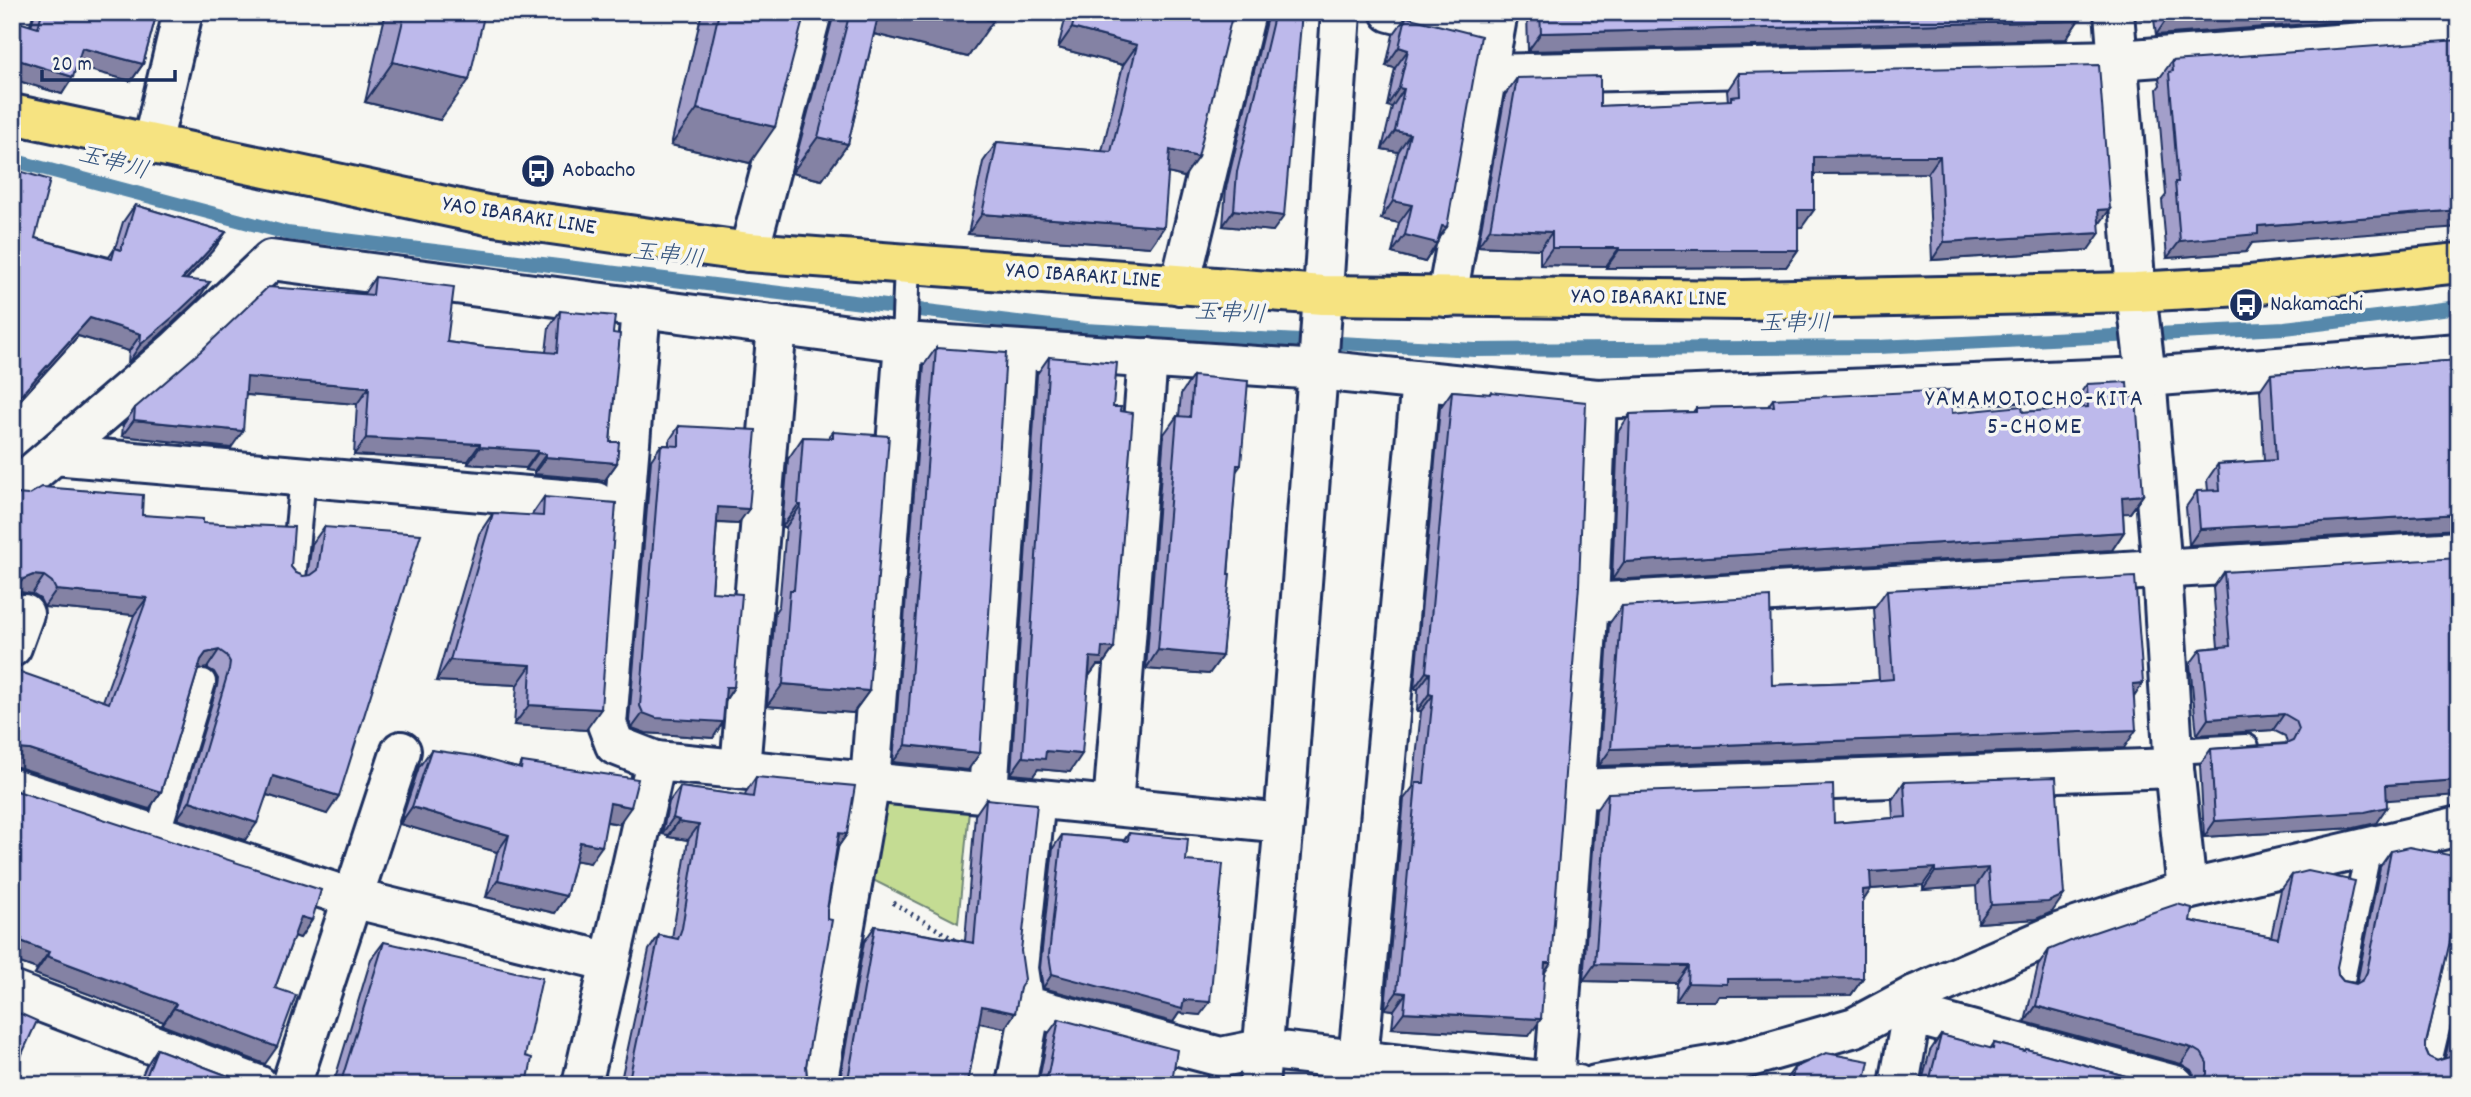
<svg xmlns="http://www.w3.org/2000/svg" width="2471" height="1097" viewBox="0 0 2471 1097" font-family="Dekko,'Klee One',sans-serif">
  <rect width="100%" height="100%" fill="#f6f6f2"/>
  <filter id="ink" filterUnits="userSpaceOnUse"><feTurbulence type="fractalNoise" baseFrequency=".0143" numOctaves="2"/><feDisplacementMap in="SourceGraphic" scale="14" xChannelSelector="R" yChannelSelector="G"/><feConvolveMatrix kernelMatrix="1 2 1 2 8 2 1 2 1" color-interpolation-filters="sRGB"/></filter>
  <g filter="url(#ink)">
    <polygon fill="#c4dc93" stroke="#708678" stroke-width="2" points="882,801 969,810 958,923 871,879"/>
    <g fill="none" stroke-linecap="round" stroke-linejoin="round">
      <polyline stroke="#5688ab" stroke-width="14" points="12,160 287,233 1084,330 1475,350 1878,347 2285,328 2459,307"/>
      <g stroke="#1b2f5e" stroke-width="30">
        <g id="service">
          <polyline points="904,342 907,264"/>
          <polyline points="293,579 303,477"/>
          <polyline points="2173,751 2246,747"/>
          <polyline points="157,835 203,682"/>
          <polyline points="2341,985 2369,847"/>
          <polyline points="1031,1007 1025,968 1043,799"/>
          <polyline points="2429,1062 2459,935"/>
        </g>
      </g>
      <g stroke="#1b2f5e" stroke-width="44">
        <g id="minor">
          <polyline points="1390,12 1493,38"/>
          <polyline points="2114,12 2136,292 2146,377 2162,570 2174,768 2187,890"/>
          <polyline points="12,15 13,12"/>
          <polyline points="1487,74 2118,60 2459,35"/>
          <polyline points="152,144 183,12"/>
          <polyline points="749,252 812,12"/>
          <polyline points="1180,285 1246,12"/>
          <polyline points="1447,297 1498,12"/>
          <polyline points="641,308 904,342 1318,370 1597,399 2146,377 2459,353"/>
          <polyline points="54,455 596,502"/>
          <polyline points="12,491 175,351 271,260 641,308 607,724 615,745 656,761"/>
          <polyline points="1589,603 2459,551"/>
          <polyline points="12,647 24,614"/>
          <polyline points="740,769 777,325"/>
          <polyline points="12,788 352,898 610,962"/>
          <polyline points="1576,789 2174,768"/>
          <polyline points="988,794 1017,350"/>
          <polyline points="1113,806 1148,358"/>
          <polyline points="12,991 258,1085"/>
          <polyline points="1911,1014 2175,1085"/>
          <polyline points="1358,1060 1421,381"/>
          <polyline points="1554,1082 1589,603 1597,399"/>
          <polyline points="291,1085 401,751"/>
          <polyline points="582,1085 656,761 1284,823"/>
          <polyline points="817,1085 870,782 904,342"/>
          <polyline points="1016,1085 1031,1007 1221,1057 1261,1049 1578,1085"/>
          <polyline points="1596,1085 1729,1063 1855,1027 1915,995 2061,932 2187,890 2459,826"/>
          <polyline points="1899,1085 1915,995"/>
        </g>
      </g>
      <g stroke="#1b2f5e" stroke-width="44">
        <polyline id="tertiary" points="1259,1085 1284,823 1318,370 1341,12"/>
      </g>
      <g stroke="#1b2f5e" stroke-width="44">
        <polyline id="primary" points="12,114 487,215 749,252 1323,295 1743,300 2136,292 2241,286 2459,263"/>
      </g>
      <polyline stroke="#1b2f5e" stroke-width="4.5" stroke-dasharray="2 5" stroke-linecap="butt" points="893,903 957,941"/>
      <use href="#service" stroke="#f6f6f2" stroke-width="24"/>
      <use href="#minor" stroke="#f6f6f2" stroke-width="38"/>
      <use href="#tertiary" stroke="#f6f6f2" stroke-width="38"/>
      <use href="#primary" stroke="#f6e381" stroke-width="38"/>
    </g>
    <g fill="#a39fca" stroke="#1b2f5e" stroke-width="2">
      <polygon points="35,12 157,12 143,64 131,81 76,66 62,94 12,79 12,20 31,26"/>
      <polygon points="386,12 485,12 440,120 365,102"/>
      <polygon points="702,12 805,12 750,163 671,145"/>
      <polygon points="833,12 995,12 968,57 874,34 848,144 822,180 792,173 833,17"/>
      <polygon points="1067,12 1233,12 1184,177 1168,173 1150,247 968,234 983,162 997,142 1102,151 1123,65 1058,48"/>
      <polygon points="1267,12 1302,12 1273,231 1223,226 1226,188 1267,17"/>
      <polygon points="1527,12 2078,12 2078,21 2066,39 1528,51"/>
      <polygon points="2136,12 2459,12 2459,13 2156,35 2154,19 2137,18"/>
      <polygon points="1406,17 1439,238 1437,243 1425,262 1392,253 1399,223 1381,219 1398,152 1382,149 1392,107 1387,106 1395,68 1386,66 1393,35"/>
      <polygon points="2172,61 2252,243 2246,252 2167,258 2162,200 2166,195 2157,89 2160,85 2159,79"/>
      <polygon points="1739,73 2110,209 2099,224 2088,250 1932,260 1928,173 1814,174 1802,227 1798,227 1798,250 1786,267 1606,268 1606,266 1540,265 1540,249 1478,246 1505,95 1517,78 1600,106 1728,101 1727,91"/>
      <polygon points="12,169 35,238 109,257 115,248 123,222 135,205 226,232 214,249 186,280 198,299 160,335 128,363 129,351 78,336 12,409"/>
      <polygon points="375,277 447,342 484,347 546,352 549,327 560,311 613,333 610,442 617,463 605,480 534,474 534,471 526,470 526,468 468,464 468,461 354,455 357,404 246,395 231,448 122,436 123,425 135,408 363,295"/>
      <polygon points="936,348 968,770 893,762 924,365"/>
      <polygon points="1049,357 1113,407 1114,648 1102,665 1097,665 1089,676 1070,772 1038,769 1033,776 1011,774 1037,374"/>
      <polygon points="2459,360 2459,529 2189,545 2186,507 2197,491 2208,491 2207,480 2218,464 2264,461 2260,390 2271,374"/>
      <polygon points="1193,376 1241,465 1236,472 1222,656 1209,674 1146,669 1164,434 1177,416 1179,416 1181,394"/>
      <polygon points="2087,384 2128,397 2143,495 2130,513 2123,513 2124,532 2112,550 1612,580 1618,432 1630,414 1693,412 1696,408 1768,406 1773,399 1952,413 2023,412 2075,408 2074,402"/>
      <polygon points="1452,391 1489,394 1491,392 1545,973 1529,1036 1392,1028 1394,1010 1385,1009 1404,799 1413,787 1421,711 1417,711 1418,689 1414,689 1440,408"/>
      <polygon points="679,426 738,524 717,523 712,592 734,687 725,701 723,722 713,738 646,733 632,728 629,721 651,460 661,445 669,445 669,441"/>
      <polygon points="833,432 869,691 853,713 767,706 775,612 779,606 786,527 782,527 788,459 803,437 828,438"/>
      <polygon points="16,494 142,515 203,523 291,567 296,573 303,576 307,576 312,544 324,527 327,814 267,795 245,840 177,819 217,686 218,679 214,672 207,668 198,670 161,792 149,809 18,767 103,701 134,615 44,607 40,599 32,594 21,592 13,596"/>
      <polygon points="544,497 586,730 514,725 517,685 436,681 479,534 493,513 531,516"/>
      <polygon points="2224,572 2387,800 2376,823 2354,828 2204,837 2200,764 2211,749 2287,743 2285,736 2273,730 2197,735 2190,664 2201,649 2218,647 2213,588"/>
      <polygon points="1887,590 2143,683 2134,697 2124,748 1599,766 1609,624 1622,606 1772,685 1858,682 1879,680 1874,608"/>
      <polygon points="431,750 518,768 522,762 619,824 606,822 590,863 575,860 566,896 555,913 486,897 497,852 400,824 419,767"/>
      <polygon points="756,777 847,834 837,848 827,910 806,1066 807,1078 812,1085 620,1085 649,950 659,935 672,938 688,840 668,837 668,835 662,834 669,802 680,787 745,796 746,792"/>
      <polygon points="1904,782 2052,912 2036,919 1978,923 1976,886 1923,890 1923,885 1871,889 1863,901 1863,978 1851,995 1718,996 1715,1001 1676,1001 1677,983 1583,981 1596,810 1608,793 1834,823 1893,818 1892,800"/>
      <polygon points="12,788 17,791 312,920 300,938 294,936 275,988 265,1064 162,1025 164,1022 35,974 37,969 12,960"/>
      <polygon points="986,799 1021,951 1020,988 1005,1028 979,1023 968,1082 984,1085 839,1085 864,942 875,926 965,941 975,815"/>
      <polygon points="1129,833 1186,861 1200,1015 1179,1013 1173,1022 1043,988 1040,968 1053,848 1062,835 1124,840"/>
      <polygon points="2391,851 2459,857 2459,921 2454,923 2426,1043 2426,1050 2429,1057 2437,1061 2445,1058 2459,1001 2459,1085 2196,1085 2196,1079 2191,1070 2181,1064 2025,1022 2038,966 2049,950 2190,921 2271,937 2281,890 2292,875 2337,967 2338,975 2343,981 2357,983 2380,867"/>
      <polygon points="384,942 525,1056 527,1085 333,1085 371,959"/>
      <polygon points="1059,1019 1172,1081 1176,1085 1038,1085 1048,1034"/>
      <polygon points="1941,1035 1990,1049 1994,1043 2025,1051 2026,1049 2159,1085 1921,1085 1930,1051"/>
      <polygon points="157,1049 252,1085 138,1085 146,1066"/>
      <polygon points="1794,1068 1864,1085 1782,1085"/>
    </g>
    <g fill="#8482a4" stroke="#1b2f5e" stroke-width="2">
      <polygon points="871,12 958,12 993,21 968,57 858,30"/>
      <polygon points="2141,12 2159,12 2154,19 2137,18"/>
      <polygon points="2239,12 2459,12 2459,13 2156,35 2168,17"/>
      <polygon points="2078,21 2066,39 1528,51 1541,33"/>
      <polygon points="1072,28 1137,45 1123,65 1058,48"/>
      <polygon points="1399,47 1408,50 1395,68 1386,66"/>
      <polygon points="82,48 143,64 131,81 70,65"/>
      <polygon points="12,58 73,77 62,94 12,79"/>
      <polygon points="393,62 469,80 440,120 365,102"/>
      <polygon points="1399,88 1404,89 1392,107 1387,106"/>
      <polygon points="697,109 775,127 750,163 671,145"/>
      <polygon points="1395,131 1410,134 1398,152 1382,149"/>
      <polygon points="818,137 848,144 822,180 792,173"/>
      <polygon points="1170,150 1198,157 1184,177 1156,170"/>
      <polygon points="1897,156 1940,156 1928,173 1801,174 1814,157"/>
      <polygon points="1393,201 1412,205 1399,223 1381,219"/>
      <polygon points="2110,209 2098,226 2098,210"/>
      <polygon points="1234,210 1284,216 1273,231 1223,226"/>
      <polygon points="1798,210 1814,210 1802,227 1786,228"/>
      <polygon points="2459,210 2459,227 2252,243 2246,252 2167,258 2180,241 2258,226"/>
      <polygon points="982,214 1164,227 1150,247 968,234"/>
      <polygon points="1442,226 1447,227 1435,243 1437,243 1425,262 1392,253 1405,235"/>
      <polygon points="1490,229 1552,232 1540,249 1478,246"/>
      <polygon points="226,232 214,249 170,297 182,279"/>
      <polygon points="2100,233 2088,250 1932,260 1944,242"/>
      <polygon points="1552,248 1619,248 1606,266 1540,265"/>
      <polygon points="1619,250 1798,250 1786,267 1606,268"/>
      <polygon points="210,282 198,299 160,335 128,363 140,345"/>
      <polygon points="90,318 141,334 129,351 78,336 12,409 12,405"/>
      <polygon points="247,377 369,387 357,404 236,394"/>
      <polygon points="134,420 243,431 231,448 122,436"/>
      <polygon points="366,438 480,444 468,461 354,455"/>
      <polygon points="480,447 538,451 526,468 468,464"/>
      <polygon points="538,453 546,454 534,471 526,470"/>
      <polygon points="546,457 617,463 605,480 534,474"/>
      <polygon points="2143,495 2130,513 2110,514 2122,497"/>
      <polygon points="798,505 801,505 786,527 782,527"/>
      <polygon points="718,507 749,509 738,524 707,522"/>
      <polygon points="2459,514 2459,529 2189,545 2200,529"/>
      <polygon points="2124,532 2112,550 1612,580 1624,562"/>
      <polygon points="33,575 44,576 32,594 21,592 12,596 12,594 23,579"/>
      <polygon points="56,590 147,598 134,615 44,607"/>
      <polygon points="1102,647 1114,648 1102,665 1097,665 1089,676 1090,657"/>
      <polygon points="219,650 207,668 193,671 206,653"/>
      <polygon points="1158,650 1222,656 1209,674 1146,669"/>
      <polygon points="450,660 531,665 517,685 436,681"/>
      <polygon points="1426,672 1430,673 1418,689 1414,689"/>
      <polygon points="2143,683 2131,701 2133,684"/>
      <polygon points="783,684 869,691 853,713 767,706"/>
      <polygon points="726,687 734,687 724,702"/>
      <polygon points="1429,694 1433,695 1421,711 1417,711"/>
      <polygon points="529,705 601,709 586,730 514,725"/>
      <polygon points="643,713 723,722 713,738 646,733 632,728"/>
      <polygon points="2284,714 2273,730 2197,735 2208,719"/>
      <polygon points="2136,730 2124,748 1599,766 1611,749"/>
      <polygon points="906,745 980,753 968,770 893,762"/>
      <polygon points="19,749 30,750 161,792 149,809 18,767 12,767 12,753"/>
      <polygon points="1046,751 1082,754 1070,772 1038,769 1033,776 1011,774 1023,757"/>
      <polygon points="273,776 339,796 327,814 261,793"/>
      <polygon points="2459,780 2459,795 2375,801 2386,785"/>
      <polygon points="190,801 257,823 245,840 177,819"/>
      <polygon points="610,803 631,807 619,824 598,820"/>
      <polygon points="412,807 509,835 497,852 400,824"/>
      <polygon points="2387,807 2376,823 2354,828 2204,837 2215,821"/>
      <polygon points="673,818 679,820 668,835 662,834"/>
      <polygon points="678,822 699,825 688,840 668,837"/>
      <polygon points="839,833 847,834 836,850"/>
      <polygon points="580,842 602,846 590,863 568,859"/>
      <polygon points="1935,868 1923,885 1858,890 1870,872"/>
      <polygon points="1988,868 1976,886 1923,890 1935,872"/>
      <polygon points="498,880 566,896 555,913 486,897"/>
      <polygon points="1871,889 1859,907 1863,890"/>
      <polygon points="2064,895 2052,912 2036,919 1978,923 1991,905"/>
      <polygon points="2459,910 2459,921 2449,924"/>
      <polygon points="301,917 312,920 300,938 289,934"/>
      <polygon points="12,935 22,939 12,952"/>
      <polygon points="21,941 49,952 37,969 12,960 12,953"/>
      <polygon points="47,956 176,1004 164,1022 35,974"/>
      <polygon points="1545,963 1551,963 1540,980"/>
      <polygon points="1595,964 1689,966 1677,983 1583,981"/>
      <polygon points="1052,974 1210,1002 1200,1015 1179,1013 1173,1022 1043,988"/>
      <polygon points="1863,978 1851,995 1718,996 1715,1001 1676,1001 1688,983 1727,979"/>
      <polygon points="1397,992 1406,993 1394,1010 1385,1009"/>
      <polygon points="982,1006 1015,1013 1005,1028 972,1021"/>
      <polygon points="2036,1006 2192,1048 2181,1064 2025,1022"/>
      <polygon points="174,1008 277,1047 265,1064 162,1025"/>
      <polygon points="1404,1012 1541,1019 1529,1036 1392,1028"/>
    </g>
    <g fill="#bdb9eb" stroke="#1b2f5e" stroke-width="2">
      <polygon points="42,12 157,12 143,64 82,48 73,77 12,58 12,20 38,28"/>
      <polygon points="405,12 485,12 469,80 393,62"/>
      <polygon points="719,12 805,12 775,127 697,109"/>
      <polygon points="850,12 879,12 848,144 818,137"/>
      <polygon points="958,12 995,12 993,21"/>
      <polygon points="1076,12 1233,12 1198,157 1170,150 1164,227 982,214 997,142 1111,152 1137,45 1072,28"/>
      <polygon points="1275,12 1302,12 1284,216 1234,210 1237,172"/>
      <polygon points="1540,12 2078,12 2078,21 1541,33"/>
      <polygon points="2168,12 2239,12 2168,17"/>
      <polygon points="1406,17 1481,36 1447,227 1442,226 1437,243 1405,235 1412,205 1393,201 1410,134 1395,131 1404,89 1399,88 1408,50 1399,47"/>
      <polygon points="2459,40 2459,210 2258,226 2258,234 2180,241 2175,182 2178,182 2169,72 2173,71 2172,61"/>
      <polygon points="2099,65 2110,209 2098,210 2100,233 1944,242 1940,156 1897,156 1814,157 1814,210 1798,210 1798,250 1619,250 1619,248 1552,248 1552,232 1490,229 1517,78 1600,76 1600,106 1731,100 1731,97 1740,96 1739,73"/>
      <polygon points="12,169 50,180 35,238 112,259 115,248 121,250 135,205 226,232 182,279 210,282 173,317 140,345 141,334 90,318 12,405"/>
      <polygon points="375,277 454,287 447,342 484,347 557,353 560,311 615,316 613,333 620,334 610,442 619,442 617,463 546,457 546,454 538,453 538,451 480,447 480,444 366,438 369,387 247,377 243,431 134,420 135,408 202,350 268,287 373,295"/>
      <polygon points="936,348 1006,353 980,753 906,745"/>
      <polygon points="1049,357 1117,363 1113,407 1121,407 1120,411 1133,413 1114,648 1102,647 1101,658 1090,657 1082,754 1046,751 1045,759 1023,757"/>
      <polygon points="2459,360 2459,514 2200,529 2197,491 2220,490 2218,464 2276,460 2271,374"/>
      <polygon points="1193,376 1248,381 1241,465 1237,465 1228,574 1230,574 1222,656 1158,650 1177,416 1190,417"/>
      <polygon points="2127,382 2128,397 2136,397 2143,495 2122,497 2124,532 1624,562 1630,414 1696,412 1696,408 1774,406 1773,399 1951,390 1952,413 2022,406 2023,412 2088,407 2087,384"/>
      <polygon points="1452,391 1490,394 1491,392 1586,402 1579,585 1551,963 1545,963 1541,1019 1404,1012 1406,993 1397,992 1416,783 1424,783 1433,695 1429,694 1430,673 1426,672"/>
      <polygon points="679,426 756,430 749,509 718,507 712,592 742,594 734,687 726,687 723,722 656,718 643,713 640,706 661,445 679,446"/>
      <polygon points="833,432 889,436 869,691 783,684 790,590 794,590 801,505 798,505 803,437 833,438"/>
      <polygon points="42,487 143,495 142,515 203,519 203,523 294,527 291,567 296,573 303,576 311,575 318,570 324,527 421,534 339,796 273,776 257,823 190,801 229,669 230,662 226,655 219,650 206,653 201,660 161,792 30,750 19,749 12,753 12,669 109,703 147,598 56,590 52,582 44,576 33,575 23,579 16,589 12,599 12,490 16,494 28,495"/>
      <polygon points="544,497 616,503 601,709 529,705 531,665 450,660 493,513 543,516"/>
      <polygon points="2459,558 2459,780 2386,785 2387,807 2365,812 2215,821 2211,749 2286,744 2293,741 2299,729 2296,721 2284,714 2208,719 2201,649 2230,646 2224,572"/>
      <polygon points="2135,577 2143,683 2133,684 2136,730 1611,749 1622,606 1770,597 1772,685 1858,682 1893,679 1887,590"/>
      <polygon points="431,750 474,756 521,769 522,762 638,779 631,807 610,803 602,846 580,842 566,896 498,880 509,835 412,807"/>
      <polygon points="756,777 855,786 847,834 839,833 827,910 827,919 832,920 806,1066 807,1078 812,1085 628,1085 659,935 678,939 682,928 699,825 678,822 679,820 673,818 680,787 753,797"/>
      <polygon points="2056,777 2064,895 2048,902 1991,905 1988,868 1935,872 1935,868 1870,872 1871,889 1863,890 1863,978 1727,979 1727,984 1688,983 1689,966 1595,964 1608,793 1833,785 1834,823 1906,817 1904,782"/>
      <polygon points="12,788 17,791 321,890 312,920 301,917 275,988 296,995 277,1047 174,1008 176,1004 47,956 49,952 21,941 22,939 12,935"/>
      <polygon points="986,799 1037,804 1021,951 1025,979 1020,988 1015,1013 982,1006 968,1082 984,1085 843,1085 845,1083 849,1074 875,926 974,943"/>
      <polygon points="1129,833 1188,839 1186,861 1223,864 1210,1002 1184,1000 1182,1009 1052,974 1049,955 1062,835 1128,841"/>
      <polygon points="2409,847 2459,857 2459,910 2456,916 2426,1043 2426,1050 2429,1057 2437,1061 2450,1057 2454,1050 2459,1032 2459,1085 2201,1085 2207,1074 2207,1063 2202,1054 2192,1048 2036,1006 2049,950 2080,937 2177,904 2192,908 2190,921 2278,938 2292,875 2308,871 2355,881 2337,967 2338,975 2343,981 2356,984 2363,980 2367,972 2391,851"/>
      <polygon points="384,942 542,978 525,1056 532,1058 527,1085 340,1085"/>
      <polygon points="12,1010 37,1021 12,1076"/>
      <polygon points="1059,1019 1177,1050 1172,1081 1176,1082 1176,1085 1042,1085 1048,1074"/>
      <polygon points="1941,1035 1993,1049 1994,1043 2025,1051 2026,1049 2159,1085 1937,1085 1929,1082"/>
      <polygon points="157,1049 252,1085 151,1085 144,1082"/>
      <polygon points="1826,1053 1869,1061 1864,1085 1791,1085 1794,1068"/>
    </g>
  </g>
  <defs>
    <g id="bus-disc" transform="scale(1.75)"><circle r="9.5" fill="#1b2f5e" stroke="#f6f6f2"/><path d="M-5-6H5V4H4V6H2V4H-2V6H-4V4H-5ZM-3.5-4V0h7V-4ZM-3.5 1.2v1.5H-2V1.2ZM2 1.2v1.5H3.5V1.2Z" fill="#fff"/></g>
  </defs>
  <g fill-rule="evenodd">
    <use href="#bus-disc" x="538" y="171"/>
    <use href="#bus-disc" x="2246" y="305"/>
  </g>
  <g text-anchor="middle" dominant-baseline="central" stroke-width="7" stroke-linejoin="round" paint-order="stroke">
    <g font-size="23" fill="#1b2f5e" stroke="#f6f6f2" text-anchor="start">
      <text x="562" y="171">Aobacho</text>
      <text x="2270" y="305">Nakamachi</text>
    </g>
    <g font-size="23" fill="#1b2f5e" stroke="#f6f6f2">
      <text transform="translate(519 217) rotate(9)">YAO IBARAKI LINE</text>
      <text transform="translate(1083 277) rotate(4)">YAO IBARAKI LINE</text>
      <text transform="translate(1649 299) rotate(1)">YAO IBARAKI LINE</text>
    </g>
    <g font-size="24" font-style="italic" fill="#34547e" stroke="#f6f6f2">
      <text transform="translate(113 164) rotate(15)">玉串川</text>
      <text transform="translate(668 257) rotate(7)">玉串川</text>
      <text transform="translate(1230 315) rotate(3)">玉串川</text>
      <text x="1795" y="325">玉串川</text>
    </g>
    <g font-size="24" letter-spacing="2" fill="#1b2f5e" stroke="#f6f6f2">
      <text x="2035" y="400">YAMAMOTOCHO-KITA<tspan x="2035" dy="28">5-CHOME</tspan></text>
    </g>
  </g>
  <rect width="2471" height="1097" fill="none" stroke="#f6f6f2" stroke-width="42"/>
  <rect x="21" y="21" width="2429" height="1055" fill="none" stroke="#1b2f5e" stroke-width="2.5" filter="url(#ink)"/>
  <path d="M42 70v10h133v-10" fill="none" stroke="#1b2f5e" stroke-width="3.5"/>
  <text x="52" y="70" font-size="21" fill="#1b2f5e" stroke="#f6f6f2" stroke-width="5" paint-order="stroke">20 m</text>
</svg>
